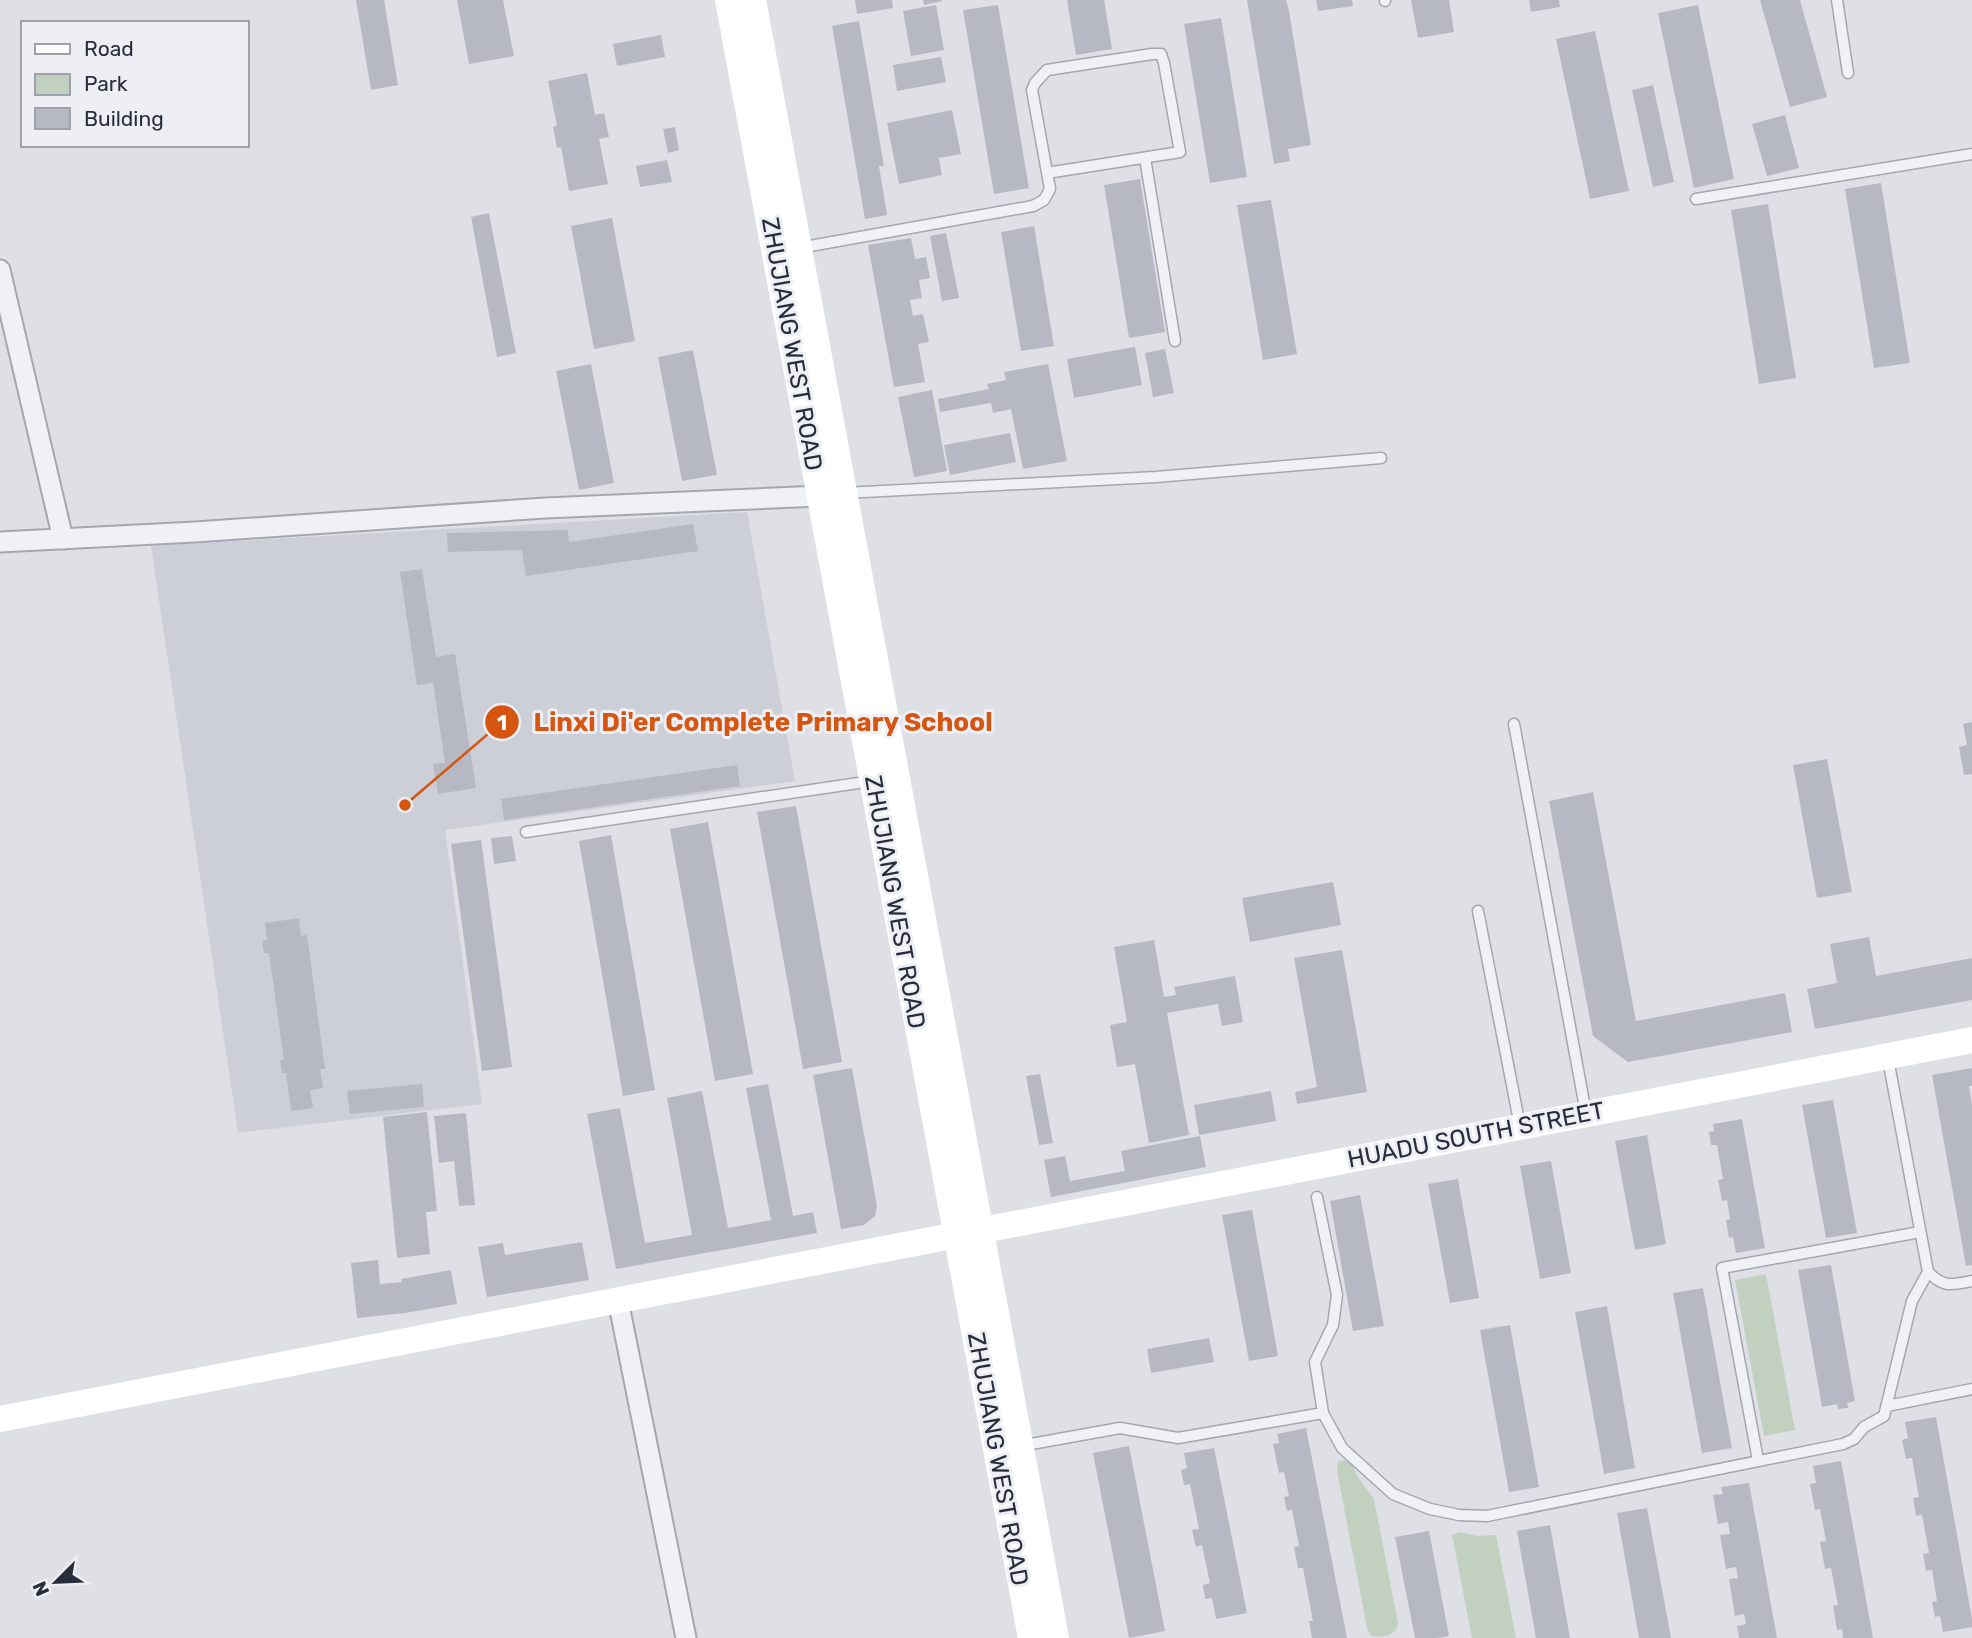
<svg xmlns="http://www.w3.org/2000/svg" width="1972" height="1638" viewBox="0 0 1972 1638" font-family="Rubik,sans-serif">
  <rect width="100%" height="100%" fill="#dee0e6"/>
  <polygon fill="#cccfd8" points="747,512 795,781 445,830 482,1104 238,1133 151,546"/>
  <g fill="#c2d0c0">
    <polygon points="1766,1274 1795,1430 1764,1436 1735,1280"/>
    <path d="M1350,1460L1358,1477L1374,1499L1398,1623C1397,1636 1382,1638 1371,1636L1367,1628L1337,1471L1338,1461Z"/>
    <polygon points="1459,1532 1477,1536 1496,1535 1516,1638 1472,1638 1452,1535"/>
  </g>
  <g fill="#b6b9c3">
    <polygon points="356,0 384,0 398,85 371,90"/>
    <polygon points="457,0 503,0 514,56 469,64"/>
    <polygon points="855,0 892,0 893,8 857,14"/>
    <polygon points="923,0 942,0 942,1 924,5"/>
    <polygon points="1067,0 1104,0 1112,49 1076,55"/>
    <polygon points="1247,0 1286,0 1289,11 1311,145 1288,149 1290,161 1274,164"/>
    <polygon points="1316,0 1352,0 1353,6 1318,11"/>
    <polygon points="1411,0 1449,0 1454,32 1418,38"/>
    <polygon points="1529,0 1559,0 1560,7 1531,12"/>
    <polygon points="1760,0 1800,0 1827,97 1790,107"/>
    <polygon points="936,5 944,50 911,56 903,11"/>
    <polygon points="998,5 1029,188 994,194 963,10"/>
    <polygon points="1698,5 1734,179 1694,188 1658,13"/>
    <polygon points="1221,18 1247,177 1210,183 1184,24"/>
    <polygon points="859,21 884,166 879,166 887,215 865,219 832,26"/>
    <polygon points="1595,31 1629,191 1590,199 1556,39"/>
    <polygon points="661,35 665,57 617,66 613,44"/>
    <polygon points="941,57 946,82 897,91 893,65"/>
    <polygon points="587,73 595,115 604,113 609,137 599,139 608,184 569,191 561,147 557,148 553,127 557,126 548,81"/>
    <polygon points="1653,85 1674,182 1653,187 1632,90"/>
    <polygon points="952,110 961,154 939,158 942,175 899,184 887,123"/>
    <polygon points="1785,115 1799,168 1767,176 1752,124"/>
    <polygon points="675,127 679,150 668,153 663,129"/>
    <polygon points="667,160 672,182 640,187 636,166"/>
    <polygon points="1140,179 1165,332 1129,338 1104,185"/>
    <polygon points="1881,183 1910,363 1874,368 1845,189"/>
    <polygon points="1271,200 1297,354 1263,360 1237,205"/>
    <polygon points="1768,204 1796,378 1759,384 1731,210"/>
    <polygon points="489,213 516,353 497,357 471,217"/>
    <polygon points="612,218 635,341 594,349 571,226"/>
    <polygon points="1034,226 1054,346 1021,351 1001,232"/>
    <polygon points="946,233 959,298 942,301 930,236"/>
    <polygon points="911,238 915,259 926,257 930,278 919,280 922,298 910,300 913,316 923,314 929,342 918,344 925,382 894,387 868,245"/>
    <polygon points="1135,347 1142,385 1074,398 1067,359"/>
    <polygon points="1165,349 1174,393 1153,397 1145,353"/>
    <polygon points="693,350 717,475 682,481 658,357"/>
    <polygon points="591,364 614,483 579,490 556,371"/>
    <polygon points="1048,364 1067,461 1023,469 1011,409 993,413 991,403 940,412 938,399 989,389 987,384 1006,380 1004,372"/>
    <polygon points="932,390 947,471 914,477 898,397"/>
    <polygon points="1010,433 1016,462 950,475 944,445"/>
    <polygon points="693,524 698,551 526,576 522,550 448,552 447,533 568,530 569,542"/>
    <polygon points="422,569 436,657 455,654 476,788 438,794 433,764 445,763 433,683 417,685 400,572"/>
    <polygon points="1972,722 1972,774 1964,775 1959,747 1967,745 1963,724"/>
    <polygon points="1827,759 1852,892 1817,898 1793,765"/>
    <polygon points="737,765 740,786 504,820 501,799"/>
    <polygon points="1593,792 1636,1021 1785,993 1792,1032 1628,1062 1593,1036 1549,801"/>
    <polygon points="796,806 842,1062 803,1069 757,812"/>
    <polygon points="708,822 753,1074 715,1081 670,829"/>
    <polygon points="611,835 655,1090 623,1096 579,841"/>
    <polygon points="512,836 516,861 494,864 491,838"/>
    <polygon points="481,840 512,1067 482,1071 451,844"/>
    <polygon points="1333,882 1341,925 1250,942 1242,898"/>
    <polygon points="299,918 301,936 307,935 325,1069 320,1069 323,1088 310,1090 313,1108 291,1111 286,1073 282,1073 280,1061 284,1060 269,953 264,953 262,941 267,940 265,923"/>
    <polygon points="1869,937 1876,976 1972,958 1972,1000 1815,1029 1807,989 1837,983 1830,944"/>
    <polygon points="1154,940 1164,997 1176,995 1174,987 1235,976 1243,1022 1222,1026 1218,1004 1167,1013 1189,1135 1149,1143 1135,1064 1117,1067 1110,1025 1127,1022 1114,947"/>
    <polygon points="1342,950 1367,1092 1297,1104 1295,1092 1317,1087 1294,958"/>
    <polygon points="852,1068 877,1206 875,1216 864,1225 841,1229 813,1075"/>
    <polygon points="1972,1068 1972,1086 1969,1086 1972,1105 1972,1265 1966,1266 1932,1075"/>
    <polygon points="1040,1074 1053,1143 1039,1145 1026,1076"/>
    <polygon points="422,1084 424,1107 350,1114 347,1091"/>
    <polygon points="768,1084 793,1216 813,1212 817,1233 616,1269 587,1114 620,1108 645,1243 692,1235 667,1098 702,1091 728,1228 771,1220 746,1088"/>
    <polygon points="1271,1091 1276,1121 1199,1135 1194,1105"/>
    <polygon points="1833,1100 1857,1233 1826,1238 1802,1105"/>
    <polygon points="427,1112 437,1211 426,1212 430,1254 397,1258 383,1117"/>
    <polygon points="466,1113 475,1205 459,1206 454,1161 439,1163 434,1116"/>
    <polygon points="1742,1119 1765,1248 1736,1253 1733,1237 1729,1238 1726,1220 1730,1219 1727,1200 1722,1201 1718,1180 1723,1179 1717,1145 1711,1145 1709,1132 1714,1131 1713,1124"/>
    <polygon points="1647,1135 1666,1244 1635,1250 1615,1141"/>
    <polygon points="1200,1136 1206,1167 1051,1197 1044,1160 1065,1156 1070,1181 1125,1171 1121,1151"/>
    <polygon points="1551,1161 1571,1273 1540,1279 1520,1166"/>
    <polygon points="1458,1179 1479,1298 1450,1303 1428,1184"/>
    <polygon points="1360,1195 1384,1326 1353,1331 1330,1201"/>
    <polygon points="1252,1210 1278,1356 1249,1361 1222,1215"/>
    <polygon points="582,1242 589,1280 487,1297 478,1247 503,1243 505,1255"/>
    <polygon points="378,1260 380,1284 402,1282 401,1279 451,1270 457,1304 405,1313 357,1318 351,1263"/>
    <polygon points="1831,1265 1855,1401 1847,1403 1848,1408 1838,1409 1837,1404 1822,1407 1798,1270"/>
    <polygon points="1703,1288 1732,1448 1702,1453 1673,1293"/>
    <polygon points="1607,1306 1635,1468 1604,1474 1575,1312"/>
    <polygon points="1510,1325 1539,1487 1509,1492 1480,1330"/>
    <polygon points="1209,1338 1214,1362 1151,1373 1147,1349"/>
    <polygon points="1936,1417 1972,1619 1972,1627 1943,1632 1940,1616 1935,1617 1932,1602 1937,1601 1932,1570 1926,1571 1923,1554 1929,1553 1922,1515 1916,1516 1913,1498 1919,1497 1912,1458 1906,1459 1902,1440 1908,1438 1905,1422"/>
    <polygon points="1306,1428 1347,1638 1312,1638 1309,1621 1313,1621 1303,1568 1298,1568 1294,1547 1299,1546 1292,1510 1287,1511 1284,1497 1289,1496 1284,1472 1279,1473 1273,1444 1279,1443 1277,1434"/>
    <polygon points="1129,1446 1165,1631 1129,1638 1093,1453"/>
    <polygon points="1214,1448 1247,1613 1216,1619 1212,1598 1205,1599 1203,1585 1210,1583 1202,1545 1196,1547 1192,1530 1199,1529 1190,1484 1184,1485 1181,1470 1187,1468 1184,1453"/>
    <polygon points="1841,1461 1873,1638 1843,1638 1842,1629 1837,1630 1833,1606 1838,1605 1831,1568 1825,1569 1820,1542 1826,1541 1820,1509 1815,1510 1810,1484 1816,1483 1813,1466"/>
    <polygon points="1749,1483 1777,1638 1739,1638 1737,1626 1746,1624 1744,1614 1735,1616 1729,1579 1738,1578 1736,1567 1726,1569 1720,1535 1730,1534 1728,1522 1718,1524 1713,1495 1723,1494 1721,1487"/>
    <polygon points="1647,1508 1671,1638 1639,1638 1617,1513"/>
    <polygon points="1550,1525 1570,1638 1536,1638 1517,1531"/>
    <polygon points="1429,1531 1449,1636 1437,1638 1415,1638 1395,1537"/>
  </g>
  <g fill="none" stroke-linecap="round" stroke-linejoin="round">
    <g stroke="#a4a7b0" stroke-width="13">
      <g id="lane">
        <polyline points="1385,0 1385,1"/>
        <polyline points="1837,0 1848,73"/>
        <polyline points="1145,158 1175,341"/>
        <polyline points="1696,199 1972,154"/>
        <polyline points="799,248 1033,206 1044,200 1050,189 1032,90 1035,83 1047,70 1152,54 1161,54 1164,63 1180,152 1047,173"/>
        <polyline points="844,493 1156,477 1381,458"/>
        <polyline points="1514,724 1586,1113"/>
        <polyline points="526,832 872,781"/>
        <polyline points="1478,911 1520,1126"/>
        <polyline points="1317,1197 1337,1295 1333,1325 1315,1362 1323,1413 1342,1448 1393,1494 1430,1509 1459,1515 1487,1516 1843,1444 1854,1439 1864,1427 1884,1416 1912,1301 1928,1272 1888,1059"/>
        <path d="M1928,1272C1944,1288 1951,1285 1972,1281"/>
        <polyline points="1887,1406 1972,1389"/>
        <polyline points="1020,1446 1120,1428 1178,1438 1323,1413"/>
        <polyline points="1758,1460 1722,1268 1920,1232"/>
      </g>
    </g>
    <g stroke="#a4a7b0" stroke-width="23">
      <g id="street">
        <polyline points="0,270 63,539"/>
        <polyline points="0,542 195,532 545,508 820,496"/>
        <polyline points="618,1300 686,1638"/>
      </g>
    </g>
    <use href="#lane" stroke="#f0f1f5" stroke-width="10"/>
    <use href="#street" stroke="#f0f1f5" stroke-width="19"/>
    <g stroke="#fff" stroke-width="26">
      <polyline points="728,0 1031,1638"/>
      <polyline points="753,0 1056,1638"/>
      <polyline points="0,1419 1972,1040"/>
    </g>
  </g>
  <g text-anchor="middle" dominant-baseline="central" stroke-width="6" stroke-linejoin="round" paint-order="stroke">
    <g font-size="24" fill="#282d3c" stroke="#edeff4">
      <text transform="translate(792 344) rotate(80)">ZHUJIANG WEST ROAD</text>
      <text transform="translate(895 902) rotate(80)">ZHUJIANG WEST ROAD</text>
      <text transform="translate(1476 1135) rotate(-11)">HUADU SOUTH STREET</text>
      <text transform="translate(998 1459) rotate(80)">ZHUJIANG WEST ROAD</text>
    </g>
  </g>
  <path fill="none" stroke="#d55511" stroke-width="2.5" d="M405 805L502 722"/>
  <g fill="#d55511" stroke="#edeff4" stroke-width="2.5">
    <circle cx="405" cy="805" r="7"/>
    <circle cx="502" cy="722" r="18"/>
  </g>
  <g font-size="21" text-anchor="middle" font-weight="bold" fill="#fff">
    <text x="502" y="730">1</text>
  </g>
  <g font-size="26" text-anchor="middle" font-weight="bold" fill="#d55511" stroke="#edeff4" stroke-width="6" stroke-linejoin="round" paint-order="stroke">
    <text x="763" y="731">Linxi Di'er Complete Primary School</text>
  </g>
  <rect x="21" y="21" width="228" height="126" fill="#edeff4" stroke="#9ea1aa" stroke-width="2"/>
  <rect x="35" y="44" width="35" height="10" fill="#ffffff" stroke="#9ea1aa" stroke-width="2"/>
  <text x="84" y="56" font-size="21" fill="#282d3c">Road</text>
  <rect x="35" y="74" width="35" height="21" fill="#c2d0c0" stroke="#9ea1aa" stroke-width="2"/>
  <text x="84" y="91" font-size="21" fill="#282d3c">Park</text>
  <rect x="35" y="108" width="35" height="21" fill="#b6b9c3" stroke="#9ea1aa" stroke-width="2"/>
  <text x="84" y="126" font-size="21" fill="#282d3c">Building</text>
  <g transform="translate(56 1582) rotate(246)" stroke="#edeff4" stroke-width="5" paint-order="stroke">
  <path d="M0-5L12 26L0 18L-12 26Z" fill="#282d3c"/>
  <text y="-10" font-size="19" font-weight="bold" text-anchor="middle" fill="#282d3c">N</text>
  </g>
</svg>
